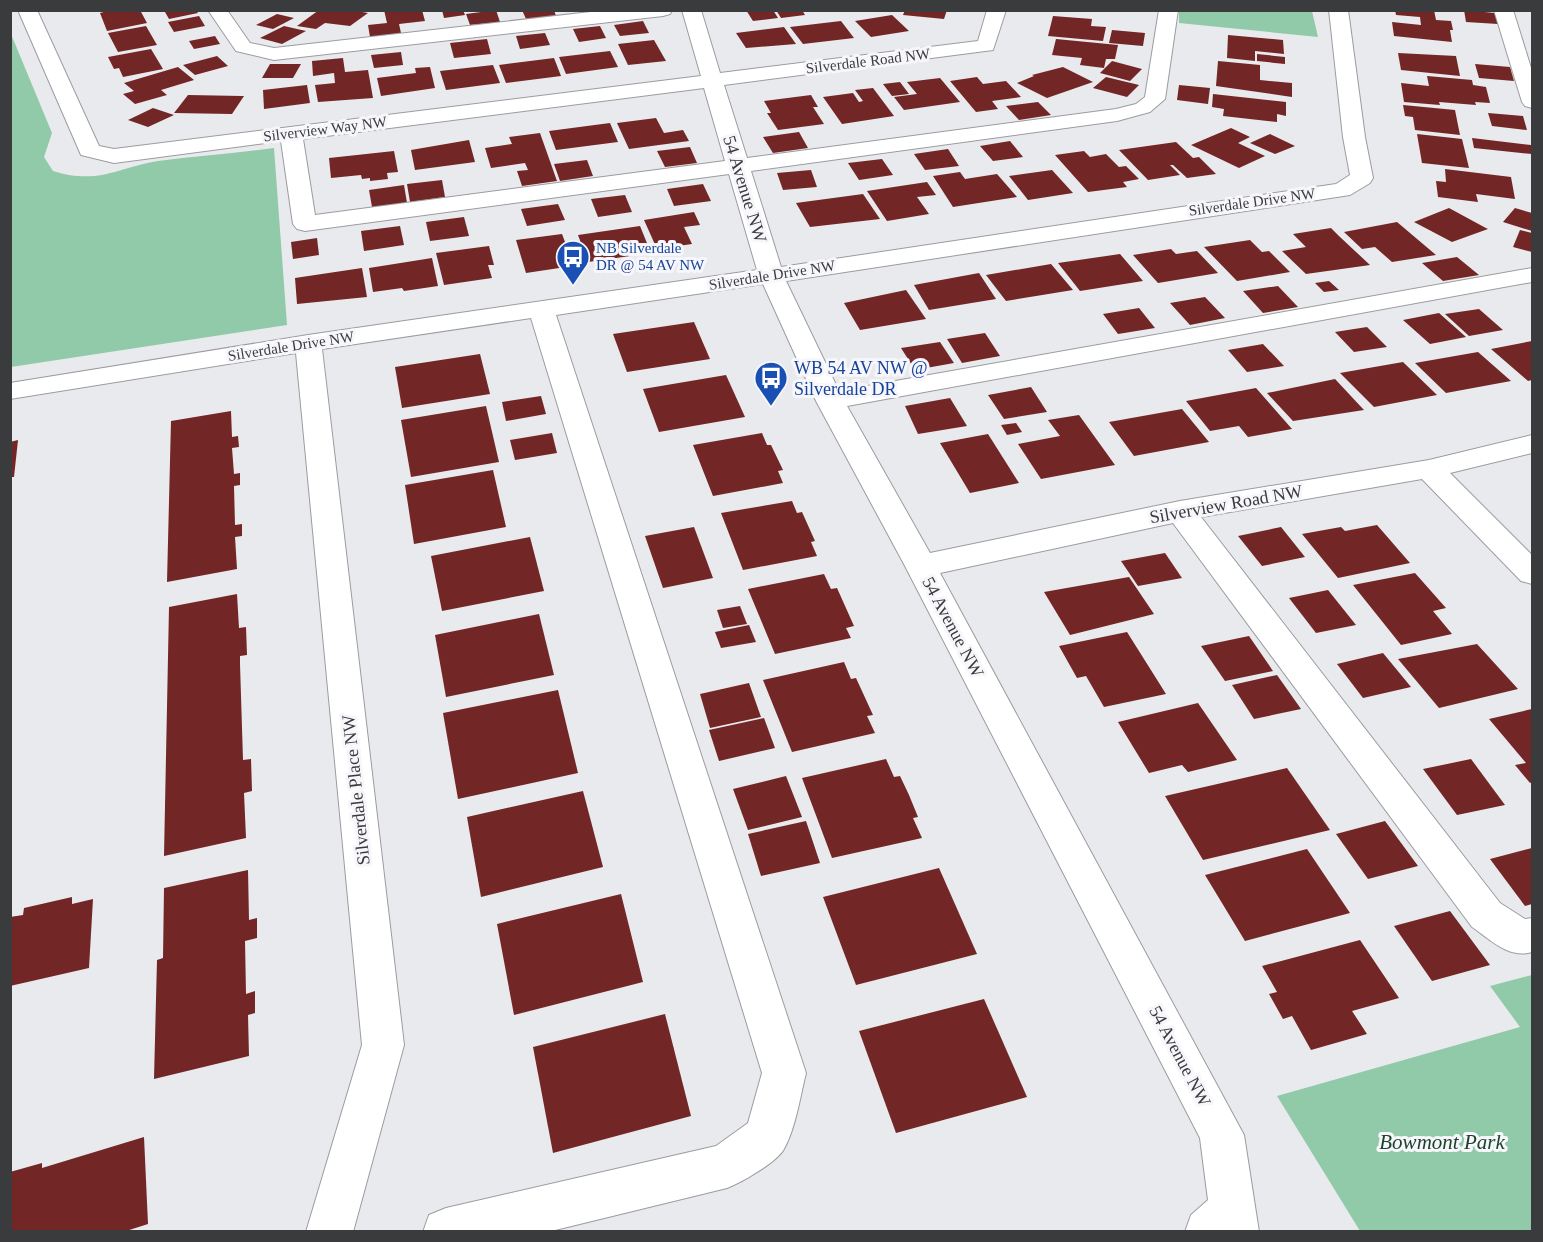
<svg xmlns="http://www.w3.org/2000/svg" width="1543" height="1242" viewBox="0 0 1543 1242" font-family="'Times New Roman',serif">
  <rect width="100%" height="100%" fill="#e9eaed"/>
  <g fill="#91caa9">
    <polygon points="1179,11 1312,11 1318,37 1179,23"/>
    <path d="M11,34L52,133L44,157L53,171C98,185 117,168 158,161C197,156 236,153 274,148L287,325L11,367Z"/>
    <polygon points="1532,975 1532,1231 1360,1231 1277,1096 1520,1027 1490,986"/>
  </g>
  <g fill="#722626">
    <polygon points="111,10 140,10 147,23 107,31 100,13"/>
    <polygon points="173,10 196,10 198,13 169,19 165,12"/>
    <polygon points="319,10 351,10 368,13 350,26 325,23 316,29 297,26"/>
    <polygon points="384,10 422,10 425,21 399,24 401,33 370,37 368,25 387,23"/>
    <polygon points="442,10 463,10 465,15 444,18"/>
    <polygon points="496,10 500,22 470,25 466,14"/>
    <polygon points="522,10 554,10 556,16 526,19"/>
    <polygon points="746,10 773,10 778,18 753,21"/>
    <polygon points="776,10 802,10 805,15 781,18"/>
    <polygon points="905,10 947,10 944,19 903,15"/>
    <polygon points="1395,10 1434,10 1436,20 1451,21 1453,30 1450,30 1452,42 1394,36 1392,22 1421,25 1420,17 1396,15"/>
    <polygon points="1464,10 1495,13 1498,24 1466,22"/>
    <polygon points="277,14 294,18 273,29 256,25"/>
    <polygon points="892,15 909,31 871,37 855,21"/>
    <polygon points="199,16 205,26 174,32 168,22"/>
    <polygon points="1053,16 1092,19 1091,26 1106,27 1103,41 1048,36"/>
    <polygon points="643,21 649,33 620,36 614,25"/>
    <polygon points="841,21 854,38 803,44 790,27"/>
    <polygon points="146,26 157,45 118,52 108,33"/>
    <polygon points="284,26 306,31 282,44 260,38"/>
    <polygon points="600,26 606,38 579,42 573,29"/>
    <polygon points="784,27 796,44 746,48 736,33"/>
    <polygon points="1112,30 1145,33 1143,46 1109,43"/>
    <polygon points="545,33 550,45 520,49 516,36"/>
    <polygon points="1228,35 1283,40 1284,54 1255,51 1255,61 1227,58"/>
    <polygon points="215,36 220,44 194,49 189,41"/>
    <polygon points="487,39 491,54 454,58 450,43"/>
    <polygon points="1056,39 1118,45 1115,59 1106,59 1104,68 1080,65 1082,58 1052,55"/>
    <polygon points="654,40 666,61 628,65 618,44"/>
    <polygon points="151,49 163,69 123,77 119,68 114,69 108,57"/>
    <polygon points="610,51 618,67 566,74 559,57"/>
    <polygon points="401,52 403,65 374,68 371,55"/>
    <polygon points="1398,53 1456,56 1460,76 1401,70"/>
    <polygon points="1257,54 1285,57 1285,64 1257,61"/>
    <polygon points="217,56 228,66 195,75 183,65"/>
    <polygon points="343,58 345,72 368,70 373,98 318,102 315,85 335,83 334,73 313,76 312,61"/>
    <polygon points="554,58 561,76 506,83 499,65"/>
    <polygon points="1112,61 1142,69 1130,81 1100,73"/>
    <polygon points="1218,61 1260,65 1260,80 1292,83 1292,97 1216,86"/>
    <polygon points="270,64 301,64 293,78 262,78"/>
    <polygon points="1475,64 1510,67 1514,81 1479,78"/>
    <polygon points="493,65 500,83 446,90 440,71"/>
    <polygon points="178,67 194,80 161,90 167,95 135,104 123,94 134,91 124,83"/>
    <polygon points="430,67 435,88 381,96 377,78 416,73 415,68"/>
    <polygon points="1063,67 1093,82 1047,98 1017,83 1034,76 1032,75"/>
    <polygon points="1427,76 1472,80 1473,85 1486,87 1490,103 1475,102 1476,105 1439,102 1440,105 1404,102 1401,83 1429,86"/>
    <polygon points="977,77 983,84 1006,81 1021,97 992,101 998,109 976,112 950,81"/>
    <polygon points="1106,77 1139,85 1127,97 1093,88"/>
    <polygon points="940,78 960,102 904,110 894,97 917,94 907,82"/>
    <polygon points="900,82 909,94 892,96 883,84"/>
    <polygon points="307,85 310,103 264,109 263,90"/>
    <polygon points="1179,85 1210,88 1208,104 1177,100"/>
    <polygon points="873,88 894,116 842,124 823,97 853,93 859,102 863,101 855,90"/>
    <polygon points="1213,94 1286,102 1286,116 1277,114 1277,122 1223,116 1224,109 1212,107"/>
    <polygon points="188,95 242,96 244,96 232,114 174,113"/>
    <polygon points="811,95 818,107 813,107 824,124 778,130 767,113 771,113 764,101"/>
    <polygon points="1038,102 1051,115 1019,120 1006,106"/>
    <polygon points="1403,105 1455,110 1460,135 1415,130 1413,117 1405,116"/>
    <polygon points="153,108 174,115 148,127 128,120"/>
    <polygon points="1488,113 1523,116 1527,130 1492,126"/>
    <polygon points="656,118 664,133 683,130 689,141 629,149 617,123"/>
    <polygon points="610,123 618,142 556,150 549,131"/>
    <polygon points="1231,128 1250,137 1238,143 1265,156 1239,168 1191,145"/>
    <polygon points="799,132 808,148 773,153 763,137"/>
    <polygon points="540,133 557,181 522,186 517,171 528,170 525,163 491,168 485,148 512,144 509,137"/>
    <polygon points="1270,134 1295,146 1275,154 1250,143"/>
    <polygon points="1417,134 1462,139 1469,168 1422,163"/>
    <polygon points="1472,138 1531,145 1532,154 1474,148"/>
    <polygon points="469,140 475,162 415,170 411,150"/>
    <polygon points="1010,141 1023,157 993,161 980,146"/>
    <polygon points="1176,142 1193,158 1199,157 1216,174 1187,178 1173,165 1170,165 1180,175 1148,180 1119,150"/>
    <polygon points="690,147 697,163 665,167 657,151"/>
    <polygon points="948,149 959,166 925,170 914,154"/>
    <polygon points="394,151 398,172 387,173 388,179 370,181 370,178 362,179 361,175 331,178 329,158"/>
    <polygon points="1084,151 1090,157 1106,154 1119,167 1126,166 1139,179 1123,182 1127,187 1088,192 1055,155"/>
    <polygon points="882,159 893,175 859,180 848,163"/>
    <polygon points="587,160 593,176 560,181 554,164"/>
    <polygon points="1445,169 1511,177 1515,199 1476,194 1478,202 1438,197 1436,181 1446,182"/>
    <polygon points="811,170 817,187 783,190 777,173"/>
    <polygon points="1052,170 1073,193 1028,200 1009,176"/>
    <polygon points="960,172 965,179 997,174 1017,197 953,207 933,176"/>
    <polygon points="442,180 445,197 410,202 407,184"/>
    <polygon points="927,182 936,195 917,197 929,214 887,221 867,191"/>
    <polygon points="703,184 711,201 674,206 667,189"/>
    <polygon points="404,185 407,203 372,207 369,190"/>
    <polygon points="863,194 880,219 810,227 796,203"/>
    <polygon points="625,195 632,212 598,217 591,199"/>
    <polygon points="558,204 565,220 527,226 521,209"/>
    <polygon points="1449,208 1484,227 1488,229 1452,242 1414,222"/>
    <polygon points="1515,208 1532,213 1532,231 1503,222"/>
    <polygon points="694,212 700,225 684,227 692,244 657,249 644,220"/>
    <polygon points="464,217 469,236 430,241 426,222"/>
    <polygon points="1397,222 1436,255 1392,262 1375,247 1362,249 1344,232"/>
    <polygon points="400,226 404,245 364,251 361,231"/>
    <polygon points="640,226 651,253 588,262 578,235"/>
    <polygon points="1331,228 1340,237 1370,265 1306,274 1282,251 1306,247 1293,234"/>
    <polygon points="1520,230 1532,233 1532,252 1513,247"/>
    <polygon points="562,234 571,258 564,259 566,267 526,273 516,240"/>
    <polygon points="317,238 319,255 293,259 291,242"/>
    <polygon points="1250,240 1262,252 1269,251 1290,272 1237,281 1204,247"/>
    <polygon points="489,246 494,265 488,265 492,278 444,285 436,253"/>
    <polygon points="1171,249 1176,254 1197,251 1218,273 1158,283 1133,255"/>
    <polygon points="1120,254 1143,281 1080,291 1058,263"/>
    <polygon points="1457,257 1479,275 1443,281 1422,263"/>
    <polygon points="432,258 438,286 404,291 402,288 373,292 369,268"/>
    <polygon points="1051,264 1073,290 1006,301 986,275"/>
    <polygon points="362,268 367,297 297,304 295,278"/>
    <polygon points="979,273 996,299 929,310 914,285"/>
    <polygon points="1329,281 1339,290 1324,292 1315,283"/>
    <polygon points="1278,286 1298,307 1263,313 1243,291"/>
    <polygon points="906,290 926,319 860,330 844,303"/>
    <polygon points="1205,297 1225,318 1190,325 1170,303"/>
    <polygon points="1139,308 1155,328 1118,334 1103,314"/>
    <polygon points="1479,309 1503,330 1469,336 1445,314"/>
    <polygon points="1439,313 1466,337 1430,344 1403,320"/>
    <polygon points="694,322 710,359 627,372 613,334"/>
    <polygon points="1367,327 1387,347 1354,352 1335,332"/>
    <polygon points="985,333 1000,356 962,363 947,339"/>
    <polygon points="1532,341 1532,380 1528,381 1491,349"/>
    <polygon points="940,342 954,363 915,370 901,348"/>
    <polygon points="1263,344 1284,366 1247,372 1228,350"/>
    <polygon points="1478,352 1511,381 1446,393 1415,363"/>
    <polygon points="480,354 490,394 402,408 395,367"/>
    <polygon points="1403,362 1437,395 1374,407 1340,373"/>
    <polygon points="726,375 745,417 659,432 643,389"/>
    <polygon points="1335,379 1364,410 1293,421 1267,393"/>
    <polygon points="1031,387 1047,412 1004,419 988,395"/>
    <polygon points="1256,388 1292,429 1248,437 1239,426 1210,431 1186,401"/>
    <polygon points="541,396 546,414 506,421 502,402"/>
    <polygon points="950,398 967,426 918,434 905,406"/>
    <polygon points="486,406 499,462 411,477 401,420"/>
    <polygon points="1182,409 1209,442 1134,456 1109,422"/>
    <polygon points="231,411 232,437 238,436 239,447 232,448 234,474 240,473 240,485 234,486 235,525 242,524 242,536 235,537 237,569 167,582 171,421"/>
    <polygon points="1079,415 1115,465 1041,479 1018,444 1060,436 1048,420"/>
    <polygon points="1016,423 1022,432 1007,435 1001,425"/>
    <polygon points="552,433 557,453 515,460 510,440"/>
    <polygon points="762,433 767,445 771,445 783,470 778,471 783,483 713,496 693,445"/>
    <polygon points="988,434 1019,483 970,493 940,443"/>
    <polygon points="18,440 14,477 10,477 10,442"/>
    <polygon points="493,470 506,527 414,544 405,485"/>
    <polygon points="792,501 797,513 802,512 815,541 811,542 817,556 743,570 721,513"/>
    <polygon points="1377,525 1410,563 1338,578 1302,534 1341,527 1345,531"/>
    <polygon points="694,527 713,578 663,588 645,536"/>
    <polygon points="1281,527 1305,557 1262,566 1238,536"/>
    <polygon points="530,537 544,591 442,611 431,556"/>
    <polygon points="1165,553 1182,578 1138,586 1121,561"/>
    <polygon points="1415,573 1446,608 1433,611 1452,634 1401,645 1353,585"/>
    <polygon points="824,574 831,589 837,588 854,626 846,628 851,638 775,654 748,589"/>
    <polygon points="1129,577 1154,614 1070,635 1044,592"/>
    <polygon points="1328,590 1356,625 1316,633 1289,598"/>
    <polygon points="237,594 239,628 246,627 247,655 240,656 240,664 243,760 251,759 252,791 244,793 246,838 164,856 169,607"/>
    <polygon points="740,606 747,624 723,628 717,610"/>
    <polygon points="539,614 554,675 446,697 435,635"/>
    <polygon points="749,625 756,642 721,648 715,632"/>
    <polygon points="1127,632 1166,694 1104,707 1086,676 1077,678 1059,646"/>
    <polygon points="1249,636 1273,671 1225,681 1201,646"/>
    <polygon points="1477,644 1518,689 1439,708 1398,659"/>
    <polygon points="1383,653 1411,687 1363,698 1337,664"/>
    <polygon points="844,662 851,679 856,678 873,715 867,716 875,733 792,752 763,680"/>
    <polygon points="1277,675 1301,709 1254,719 1232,685"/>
    <polygon points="749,683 761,717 710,728 700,694"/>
    <polygon points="558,690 578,773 458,799 443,713"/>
    <polygon points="1198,703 1237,760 1188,772 1182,765 1149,773 1118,722"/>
    <polygon points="1532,709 1532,782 1530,783 1515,765 1526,763 1489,719"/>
    <polygon points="764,718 775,748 719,761 709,730"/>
    <polygon points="886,759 894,777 900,776 909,795 918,817 913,818 922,838 832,858 802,778"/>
    <polygon points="1471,759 1505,805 1457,815 1423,769"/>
    <polygon points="1287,768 1330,830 1203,860 1165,796"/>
    <polygon points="786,776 802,817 748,830 733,789"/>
    <polygon points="583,791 603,867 481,897 467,817"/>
    <polygon points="806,821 820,863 761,876 748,834"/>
    <polygon points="1385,821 1418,866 1368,879 1336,834"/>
    <polygon points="1532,848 1532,904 1525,906 1490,859"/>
    <polygon points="1307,849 1350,913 1245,941 1205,875"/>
    <polygon points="939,868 977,954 856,985 823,897"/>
    <polygon points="248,870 249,920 257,918 257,938 245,941 246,994 255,991 255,1013 248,1015 249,1056 154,1079 157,960 163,958 164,888"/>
    <polygon points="621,894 643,982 514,1015 497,924"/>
    <polygon points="72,897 72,904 93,899 89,968 10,986 10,917 23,915 24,908"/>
    <polygon points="1450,911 1490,965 1432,981 1394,926"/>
    <polygon points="1360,940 1399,998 1352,1011 1367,1034 1311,1050 1292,1016 1283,1019 1269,994 1277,992 1262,966"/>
    <polygon points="984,999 1027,1097 896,1133 859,1031"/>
    <polygon points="665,1014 691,1116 553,1153 533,1047"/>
    <polygon points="144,1137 148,1224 123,1232 10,1232 10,1172 42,1163 42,1168"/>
  </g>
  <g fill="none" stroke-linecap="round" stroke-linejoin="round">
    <g stroke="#9b9c9f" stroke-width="2">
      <g id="minor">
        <path d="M18,10H37L99,146L114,149L701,76L682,10H701L720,73L978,41L987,10H1006L993,50L724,85L747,158L1116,109L1136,104L1145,97L1159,10H1178L1165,99L1150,112L1117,121L751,171L781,267L1336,184L1350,175L1343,137L1329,10H1348L1365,137L1373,178L1370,183L1350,195L786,281L839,391L1532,268V282L847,406L930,553L1180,501L1429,460L1532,435V453L1450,473L1532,555V584L1521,581L1422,479L1201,517L1500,903L1525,919L1532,918V952C1509,959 1491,940 1472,927L1173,523L940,573L1244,1135L1259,1232H1185L1191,1215L1208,1200L1200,1138L905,566L816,401L763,284L556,315L806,1073C800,1097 796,1127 784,1149C777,1162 741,1183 727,1188L547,1232H423L429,1215L446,1208L716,1146L748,1123L762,1073L531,318L322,349L404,1045L353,1232H306L362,1045L296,353L10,399V383L308,335L757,270L729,174L305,231L297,229L293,224L281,141L114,163L81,155ZM704,88L725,161L315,215L303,139Z"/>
        <polygon points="208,10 227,10 250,43 274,48 608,10 672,10 670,14 663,16 274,60 236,51"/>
        <polygon points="1494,10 1513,10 1532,71 1532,108 1525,106 1522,102"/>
      </g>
    </g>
    <use href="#minor" fill="#fff" fill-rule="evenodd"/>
  </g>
  <defs>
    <g id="bus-pin" transform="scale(1.725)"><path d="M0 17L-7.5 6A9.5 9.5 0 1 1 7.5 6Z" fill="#1a4fb4" stroke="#f7f7fb"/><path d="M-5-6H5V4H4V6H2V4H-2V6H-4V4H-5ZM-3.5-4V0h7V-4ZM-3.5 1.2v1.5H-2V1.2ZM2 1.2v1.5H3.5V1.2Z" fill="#fff"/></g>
  </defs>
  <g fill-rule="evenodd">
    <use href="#bus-pin" x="573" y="257"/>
    <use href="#bus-pin" x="771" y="378"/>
  </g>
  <g text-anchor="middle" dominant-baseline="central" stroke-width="6" stroke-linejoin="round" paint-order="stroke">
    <g font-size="15" fill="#3a3b3c" stroke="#f7f7fb">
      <text transform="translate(868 61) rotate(-7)">Silverdale Road NW</text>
      <text transform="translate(325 129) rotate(-7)">Silverview Way NW</text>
      <text transform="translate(1252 202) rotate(-8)">Silverdale Drive NW</text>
      <text transform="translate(772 275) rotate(-9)">Silverdale Drive NW</text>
      <text transform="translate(291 346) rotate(-9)">Silverdale Drive NW</text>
    </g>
    <g font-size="15" fill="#164399" stroke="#f7f7fb" text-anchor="start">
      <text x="596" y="248">NB Silverdale<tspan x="596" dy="17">DR @ 54 AV NW</tspan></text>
    </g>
    <g font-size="18" fill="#3a3b3c" stroke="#f7f7fb">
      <text transform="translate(745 189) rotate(73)">54 Avenue NW</text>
      <text transform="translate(1226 504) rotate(-10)">Silverview Road NW</text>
      <text transform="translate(953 627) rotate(62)">54 Avenue NW</text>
      <text transform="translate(356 790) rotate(-96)">Silverdale Place NW</text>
      <text transform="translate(1180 1056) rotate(62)">54 Avenue NW</text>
    </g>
    <g font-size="18" fill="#164399" stroke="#f7f7fb" text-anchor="start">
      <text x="794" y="368">WB 54 AV NW @<tspan x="794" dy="21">Silverdale DR</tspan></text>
    </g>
    <g font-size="21" font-style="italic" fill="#1d422e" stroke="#f7f7fb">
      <text x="1442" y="1142">Bowmont Park</text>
    </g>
  </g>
  <rect width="1543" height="1242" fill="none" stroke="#3a3b3c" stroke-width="24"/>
</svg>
